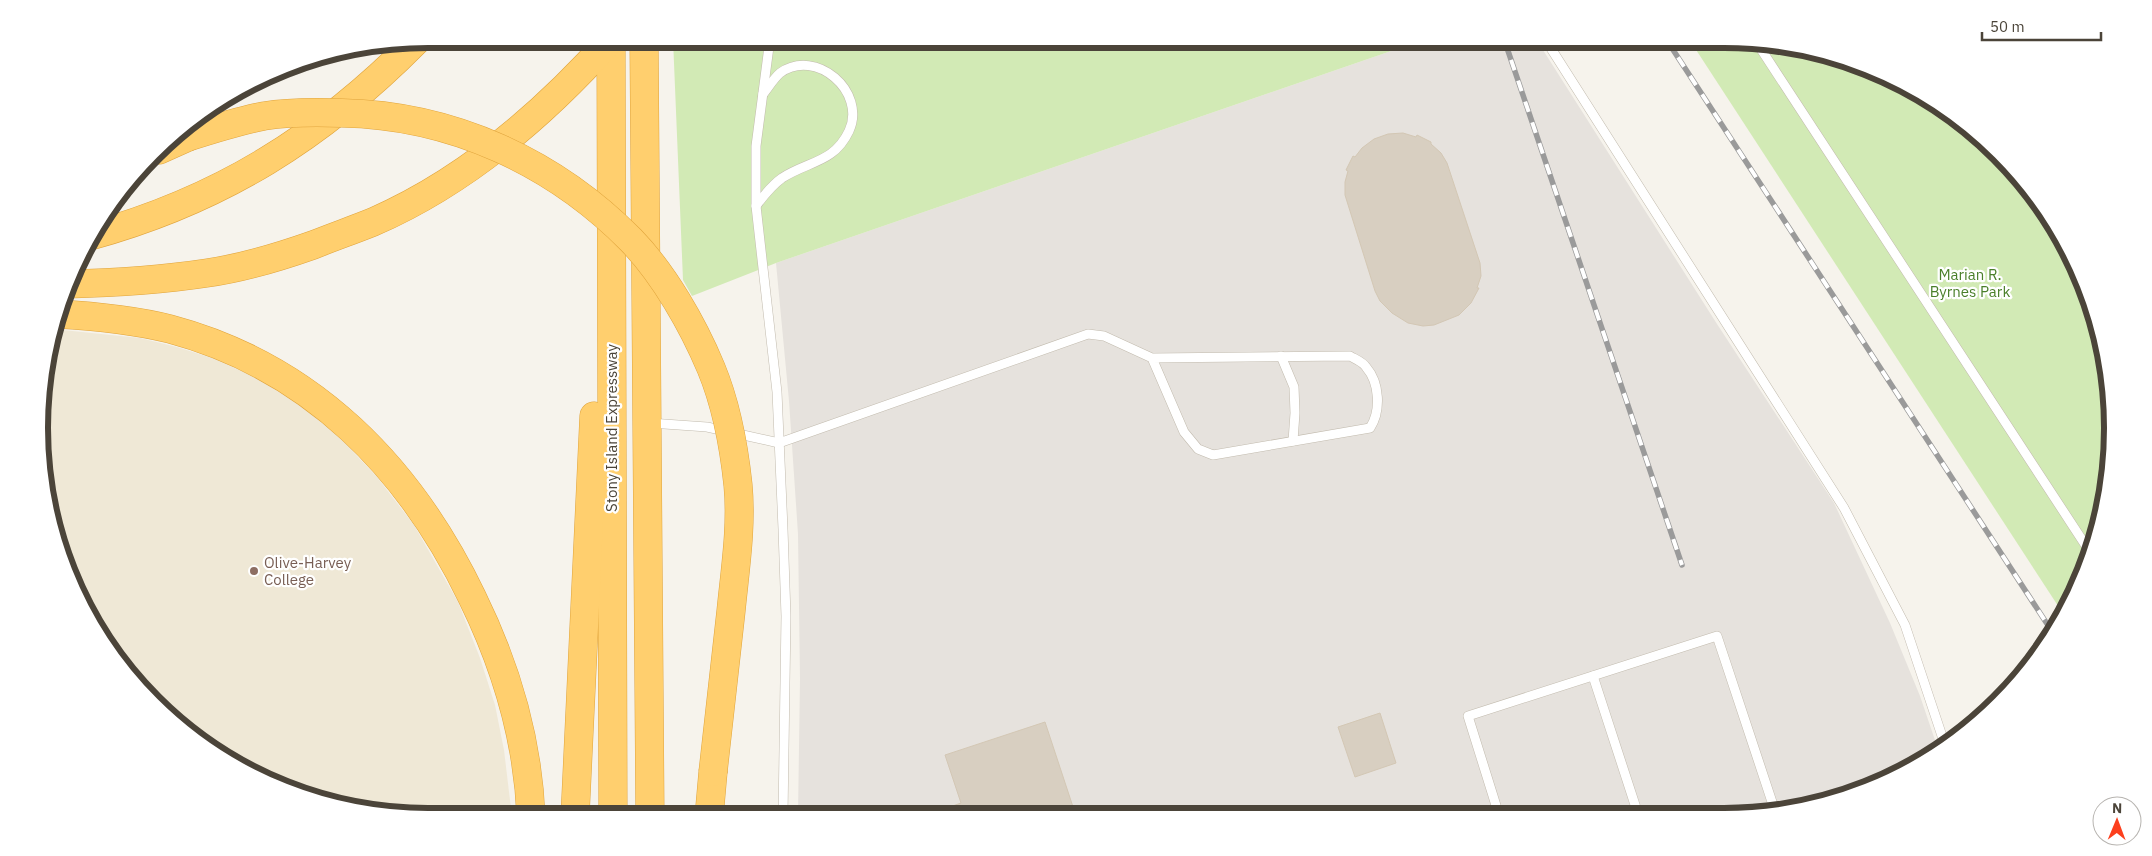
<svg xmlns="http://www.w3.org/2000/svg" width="2152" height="856" viewBox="0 0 2152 856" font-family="'IBM Plex Sans',sans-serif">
  <rect width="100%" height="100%" fill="#f6f3ec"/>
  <polygon fill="#e6e2dd" points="1426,39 1536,39 1717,324 1834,503 1890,623 1920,696 1938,749 1896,777 1775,814 798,816 800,679 798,534 789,401 776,263"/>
  <polygon fill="#efe8d6" points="53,329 140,338 177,347 212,358 257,378 305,409 341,439 377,477 414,525 458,602 480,658 495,705 504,750 512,817 428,817 327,804 256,777 191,737 104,644 68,577 46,504 42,377"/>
  <g fill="#d2eab5">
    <polygon points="673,39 1426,39 776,263 692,296 683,280"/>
    <polygon points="1689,39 1724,39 1825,52 1896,79 1961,119 2017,172 2061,234 2093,303 2110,377 2112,454 2100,529 2062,612"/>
  </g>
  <g fill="#d8cfc1" stroke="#d3c7b4">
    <polygon points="1403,133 1416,137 1417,135 1431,142 1431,144 1441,153 1447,163 1480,263 1481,276 1477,288 1479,288 1471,303 1459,315 1434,325 1423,326 1408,323 1392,313 1380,301 1375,291 1345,195 1345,182 1348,171 1346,170 1353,156 1355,157 1362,148 1374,139 1388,134"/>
    <polygon points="1380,713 1396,763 1355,777 1338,727"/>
    <polygon points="1045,722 1076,816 925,816 961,803 945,755"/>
  </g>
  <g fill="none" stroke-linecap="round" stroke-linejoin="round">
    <g stroke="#c2bbae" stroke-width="10">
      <g id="service">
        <polyline points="770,39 756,146 756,206 777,392 783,529 786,616 783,816"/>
        <polyline points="1545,39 1844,508 1905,625 1945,745"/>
        <polyline points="1757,43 2090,552"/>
        <path d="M756,206C764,195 771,186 782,178C808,161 834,163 849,131C867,92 816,47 780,73C774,78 768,88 763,94"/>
        <polyline points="1281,356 1294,387 1295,413 1293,441"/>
        <path d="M650,423L707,427L779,443L1088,334L1104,336L1152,358L1350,356C1355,359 1363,362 1366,367C1380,383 1381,411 1370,428L1213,455L1198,449L1184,432L1152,358"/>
        <polyline points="1593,676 1638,814"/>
        <polyline points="1499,815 1468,716 1717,636 1776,814"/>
      </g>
    </g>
    <g stroke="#e0a43c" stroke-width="29">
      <g id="motorway">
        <polyline points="611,39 613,817"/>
        <polyline points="644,39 650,817"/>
        <polyline points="159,150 188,137"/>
        <path d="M90,236C221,200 321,137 416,41"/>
        <path d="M68,284C114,283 161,280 207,273C243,268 279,257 313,245C333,237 353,230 373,222C465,182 545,113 611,39"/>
        <path d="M57,314C94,316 134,320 170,329C312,367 410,468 472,597C506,666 528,740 531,817"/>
        <polyline points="575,817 594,416"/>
        <polyline points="709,817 713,772"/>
      </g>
    </g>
    <use href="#service" stroke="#fff" stroke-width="9"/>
    <use href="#motorway" stroke="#ffcf6e" stroke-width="28"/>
    <g stroke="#9a9a9a" stroke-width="5.5">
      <g id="rail">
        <polyline points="1504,39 1682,565"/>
        <polyline points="1666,39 2053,633"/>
      </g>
    </g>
    <use href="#rail" stroke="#fff" stroke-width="4" stroke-dasharray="11" stroke-linecap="butt"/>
    <g stroke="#e0a43c" stroke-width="29" stroke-linecap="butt">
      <path id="motorway-bridge" d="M188,137C213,129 238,121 264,116C289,112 316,112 342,113C452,115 554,162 631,240C664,274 693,325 711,368C726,404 734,447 738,485C742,526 735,570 731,611C725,664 719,718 713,772"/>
    </g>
    <use href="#motorway-bridge" stroke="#ffcf6e" stroke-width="28"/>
  </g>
  <circle fill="#8d6e63" stroke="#fff" stroke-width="2" cx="254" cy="571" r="5"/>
  <g text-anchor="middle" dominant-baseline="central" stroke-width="4.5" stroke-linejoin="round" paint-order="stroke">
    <g font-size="15" fill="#4a7f2a" stroke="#fff">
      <text x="1970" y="274">Marian R.<tspan x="1970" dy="17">Byrnes Park</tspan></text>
    </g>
    <g font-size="15" fill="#4b4439" stroke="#fff">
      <text transform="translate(611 428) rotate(-90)">Stony Island Expressway</text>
    </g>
    <g font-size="15" fill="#785e54" stroke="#fff" text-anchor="start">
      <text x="264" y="562">Olive-Harvey<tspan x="264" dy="17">College</tspan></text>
    </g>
  </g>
  <path d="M0 0H2152V856H0ZM428 48H1724A380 380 0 0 1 2104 428V428A380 380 0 0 1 1724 808H428A380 380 0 0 1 48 428V428A380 380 0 0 1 428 48Z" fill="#fff" fill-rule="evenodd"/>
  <path fill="none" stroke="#4b4439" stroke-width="6" d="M428 48H1724A380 380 0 0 1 2104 428V428A380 380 0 0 1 1724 808H428A380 380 0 0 1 48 428V428A380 380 0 0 1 428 48Z"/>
  <g transform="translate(2117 821) rotate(1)"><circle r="24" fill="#ffffff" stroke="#b7b4b0"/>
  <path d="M0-4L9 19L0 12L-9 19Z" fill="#fc3f1d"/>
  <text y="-8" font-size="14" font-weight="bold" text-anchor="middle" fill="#4b4439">N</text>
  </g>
  <path d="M1982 32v8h119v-8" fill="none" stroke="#4b4439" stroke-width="2.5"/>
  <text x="1990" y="32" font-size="15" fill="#4b4439" stroke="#ffffff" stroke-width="4" paint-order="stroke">50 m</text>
</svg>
